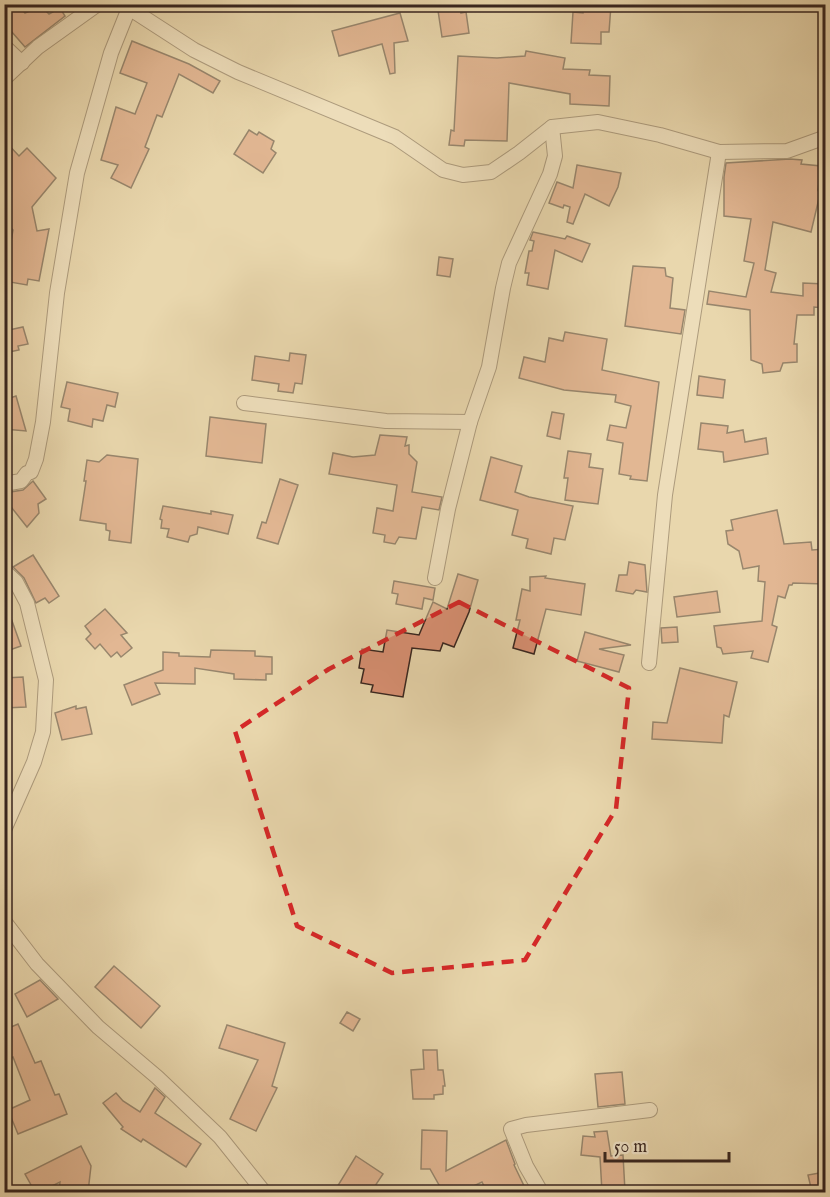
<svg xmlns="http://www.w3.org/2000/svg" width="830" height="1197" viewBox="0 0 830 1197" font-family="'IM FELL English',serif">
  <rect width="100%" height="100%" fill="#e9d7ad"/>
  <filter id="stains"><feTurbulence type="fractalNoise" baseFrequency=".00333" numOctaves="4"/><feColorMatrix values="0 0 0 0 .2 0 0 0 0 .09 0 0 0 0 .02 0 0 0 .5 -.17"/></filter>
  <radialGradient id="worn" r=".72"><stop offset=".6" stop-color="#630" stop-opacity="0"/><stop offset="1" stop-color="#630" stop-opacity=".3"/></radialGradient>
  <g fill="#da9174" stroke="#37251f" stroke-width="1.5">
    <polygon points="4,4 17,4 25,13 41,6 49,14 60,8 65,16 25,47 4,23"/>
    <polygon points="437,4 460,4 461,13 466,12 469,33 442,37"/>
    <polygon points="583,4 611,5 609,32 601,32 601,44 571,43 573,12 583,13"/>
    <polygon points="400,13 408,41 394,43 395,73 390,74 382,44 339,56 332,31"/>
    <polygon points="132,41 189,64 220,81 213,93 179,74 162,117 157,115 145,147 149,149 131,188 111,178 118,165 101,160 116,107 135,114 147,83 120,73"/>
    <polygon points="526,51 565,58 563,69 590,70 589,75 610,76 609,106 570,104 570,94 509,83 507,141 465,140 464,146 449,145 451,130 454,131 458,56 497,58 525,56"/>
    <polygon points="249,130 257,135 259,132 274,141 271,149 276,153 263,173 234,154"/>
    <polygon points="4,140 19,156 27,148 56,178 32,207 37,231 49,229 39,281 28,279 27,285 4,281 13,230 4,221"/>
    <polygon points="790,159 802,160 801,164 821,166 818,190 820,194 811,232 773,222 765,270 776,273 771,292 803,296 803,283 825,284 825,308 814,307 814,315 797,315 794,344 797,344 797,362 783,363 780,371 763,373 762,364 751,360 750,310 707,304 709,291 746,297 754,263 744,261 751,219 724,216 724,177 726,163"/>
    <polygon points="577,165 621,173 618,187 609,206 585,194 573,224 567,222 570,207 564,205 563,208 549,203 557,182 573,188"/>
    <polygon points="533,232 565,239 567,236 590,244 582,262 555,250 548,289 527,285 529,273 525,273 529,251 532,251 534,241 530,240"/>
    <polygon points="439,257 453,259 450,277 437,275"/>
    <polygon points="633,266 665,268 666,276 673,278 670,308 685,310 681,334 625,326"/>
    <polygon points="23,327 28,344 18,346 19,350 4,353 4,331"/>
    <polygon points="565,332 607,339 602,370 659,382 647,481 630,479 631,476 619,474 623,443 607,440 610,425 626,428 631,406 615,402 616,395 564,390 519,378 524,357 545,362 549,338 563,341"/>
    <polygon points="290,353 306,355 302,384 295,383 293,393 278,391 279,384 252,380 255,356 289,361"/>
    <polygon points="699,376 725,380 723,398 697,395"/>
    <polygon points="67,382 118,393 115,407 107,405 103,421 93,419 92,427 68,421 70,409 61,407"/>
    <polygon points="16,396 26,431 4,429 4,400"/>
    <polygon points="552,412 564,414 560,439 547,436"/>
    <polygon points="210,417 266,424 262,463 206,456"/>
    <polygon points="701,423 728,426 727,433 743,430 745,442 766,438 768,454 724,462 723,452 698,449"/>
    <polygon points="380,435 407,437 405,446 409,445 409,454 417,462 412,492 442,497 439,510 422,507 416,539 399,537 395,544 384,542 385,535 373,533 377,508 393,511 397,485 329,474 333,453 353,457 375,455"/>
    <polygon points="568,451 591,454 589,467 603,469 598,504 565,500 568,478 564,478"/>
    <polygon points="107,455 138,459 131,543 109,540 110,531 106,530 106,524 80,520 86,481 84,481 87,460 99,462"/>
    <polygon points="491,457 522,466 515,492 529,497 573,506 565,540 554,538 551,554 526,548 528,539 512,535 518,510 480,500"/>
    <polygon points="280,479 298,485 278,544 257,538 262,522 266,523"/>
    <polygon points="33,481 46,499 38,504 39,513 27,527 4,498 4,493 23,490"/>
    <polygon points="163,506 211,514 211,511 233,515 228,534 198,527 197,534 190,536 188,542 167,537 169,529 161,528 162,520 160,519"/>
    <polygon points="777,510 784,544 811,542 812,550 825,549 825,584 793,583 792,585 789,585 785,598 778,596 772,625 777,627 768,662 751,658 753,651 723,654 721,648 717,647 714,626 762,621 765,582 758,581 759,566 743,569 739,551 728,544 726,531 733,530 731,520"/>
    <polygon points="33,555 59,596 49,603 45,598 36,603 24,578 13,567"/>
    <polygon points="629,562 645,565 647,592 636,590 633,594 616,591 619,575 627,575"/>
    <polygon points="458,574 478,580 469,612 454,647 443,643 440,651 412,648 403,697 371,692 373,685 361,683 364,669 359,668 362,649 383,652 387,630 419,635 433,602 447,609"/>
    <polygon points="546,576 545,578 585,584 581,615 546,609 534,654 513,648 520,620 516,620 522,589 530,591 530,577"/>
    <polygon points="394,581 435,588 433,600 424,598 422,609 396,604 398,594 392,593"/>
    <polygon points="717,591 720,612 677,617 674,597"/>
    <polygon points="4,604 6,604 21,646 4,652"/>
    <polygon points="105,609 127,633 121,635 132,648 121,657 117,652 111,657 100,644 95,649 86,639 91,634 85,626"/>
    <polygon points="677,627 678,642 662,643 661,628"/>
    <polygon points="585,632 631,645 599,649 624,655 619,672 577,661"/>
    <polygon points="211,650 255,651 255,656 272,657 272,674 266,674 266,680 234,679 234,674 195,668 195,684 155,683 160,694 132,705 124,685 163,670 163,652 179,653 179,656 210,657"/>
    <polygon points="680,668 737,682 729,717 724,715 722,743 652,739 653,722 667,723"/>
    <polygon points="23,677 26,707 4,708 4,678"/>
    <polygon points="76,706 76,709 86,707 92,734 62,740 55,713"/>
    <polygon points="114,966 160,1006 141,1028 95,987"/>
    <polygon points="40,980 58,999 27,1017 15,994"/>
    <polygon points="347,1012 360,1019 353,1031 340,1023"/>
    <polygon points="18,1024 35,1063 41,1061 55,1095 59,1094 67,1114 18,1134 8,1110 30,1100 13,1057 4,1061 4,1030"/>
    <polygon points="227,1025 285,1043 272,1086 277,1088 256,1131 230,1119 258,1060 219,1048"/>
    <polygon points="423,1050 437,1050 438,1070 443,1070 445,1086 443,1086 443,1094 434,1095 434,1099 413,1099 411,1070 424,1069"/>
    <polygon points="622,1072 625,1104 598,1107 595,1074"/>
    <polygon points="155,1088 165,1097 155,1113 201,1144 186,1167 143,1139 141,1142 121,1129 123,1127 103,1103 116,1093 123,1101 140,1112"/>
    <polygon points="422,1130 447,1131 446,1171 506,1140 515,1164 514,1165 527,1192 487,1192 482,1182 461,1192 443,1192 430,1169 421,1169"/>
    <polygon points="607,1131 611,1156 623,1155 625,1191 602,1192 600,1157 581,1155 583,1136 595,1137 594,1132"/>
    <polygon points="81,1146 91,1166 88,1192 59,1192 60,1182 40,1192 35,1192 25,1174"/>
    <polygon points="356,1156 383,1174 371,1192 334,1192"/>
    <polygon points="825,1172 825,1192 812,1192 808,1175"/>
  </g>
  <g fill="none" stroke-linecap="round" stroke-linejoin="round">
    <g stroke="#645242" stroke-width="16">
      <g id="street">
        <polyline points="4,46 22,63"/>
        <polyline points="4,79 38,47 98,4"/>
        <polyline points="244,403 386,421 470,422 489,367 503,288 509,263 550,174 555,156 552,127"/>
        <polyline points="4,484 21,481 27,473 31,472 36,459 43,422 57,293 77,173 111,53 129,8 194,50 238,72 395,137 443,170 463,175 491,172 519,153 552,127 598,122 660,135 719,152 787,151 826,137"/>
        <polyline points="4,571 16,582 27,603 46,680 43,732 34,762 4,830"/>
        <polyline points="435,578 448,509 470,422"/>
        <polyline points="649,663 665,495 719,152"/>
        <polyline points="4,921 37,964 98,1027 157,1077 220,1137 264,1192"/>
        <polyline points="541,1192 526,1166 511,1129 526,1125 650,1110"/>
      </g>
    </g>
    <use href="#street" stroke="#f1e5ca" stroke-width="14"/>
  </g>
  <path d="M0 0H830V1197H0ZM459,602L629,688L616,809L525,960L392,973L297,926L235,731L329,669Z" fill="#e9d7ad" fill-opacity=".55" fill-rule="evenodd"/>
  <path fill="none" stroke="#d62828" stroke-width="4.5" stroke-dasharray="12 8" stroke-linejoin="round" d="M459,602L629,688L616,809L525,960L392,973L297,926L235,731L329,669Z"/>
  <rect width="830" height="1197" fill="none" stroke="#e9d7ad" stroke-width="24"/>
  <rect x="6" y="6" width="818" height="1185" fill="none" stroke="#37251f" stroke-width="3"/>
  <rect x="12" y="12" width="806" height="1173" fill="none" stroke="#37251f" stroke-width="1.5"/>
  <path d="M605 1152v9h124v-9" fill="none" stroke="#37251f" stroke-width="3"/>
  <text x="614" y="1152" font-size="18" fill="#37251f" stroke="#f1e5ca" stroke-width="4.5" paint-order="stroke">50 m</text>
  <rect width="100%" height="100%" filter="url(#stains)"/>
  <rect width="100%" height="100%" fill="url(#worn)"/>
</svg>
